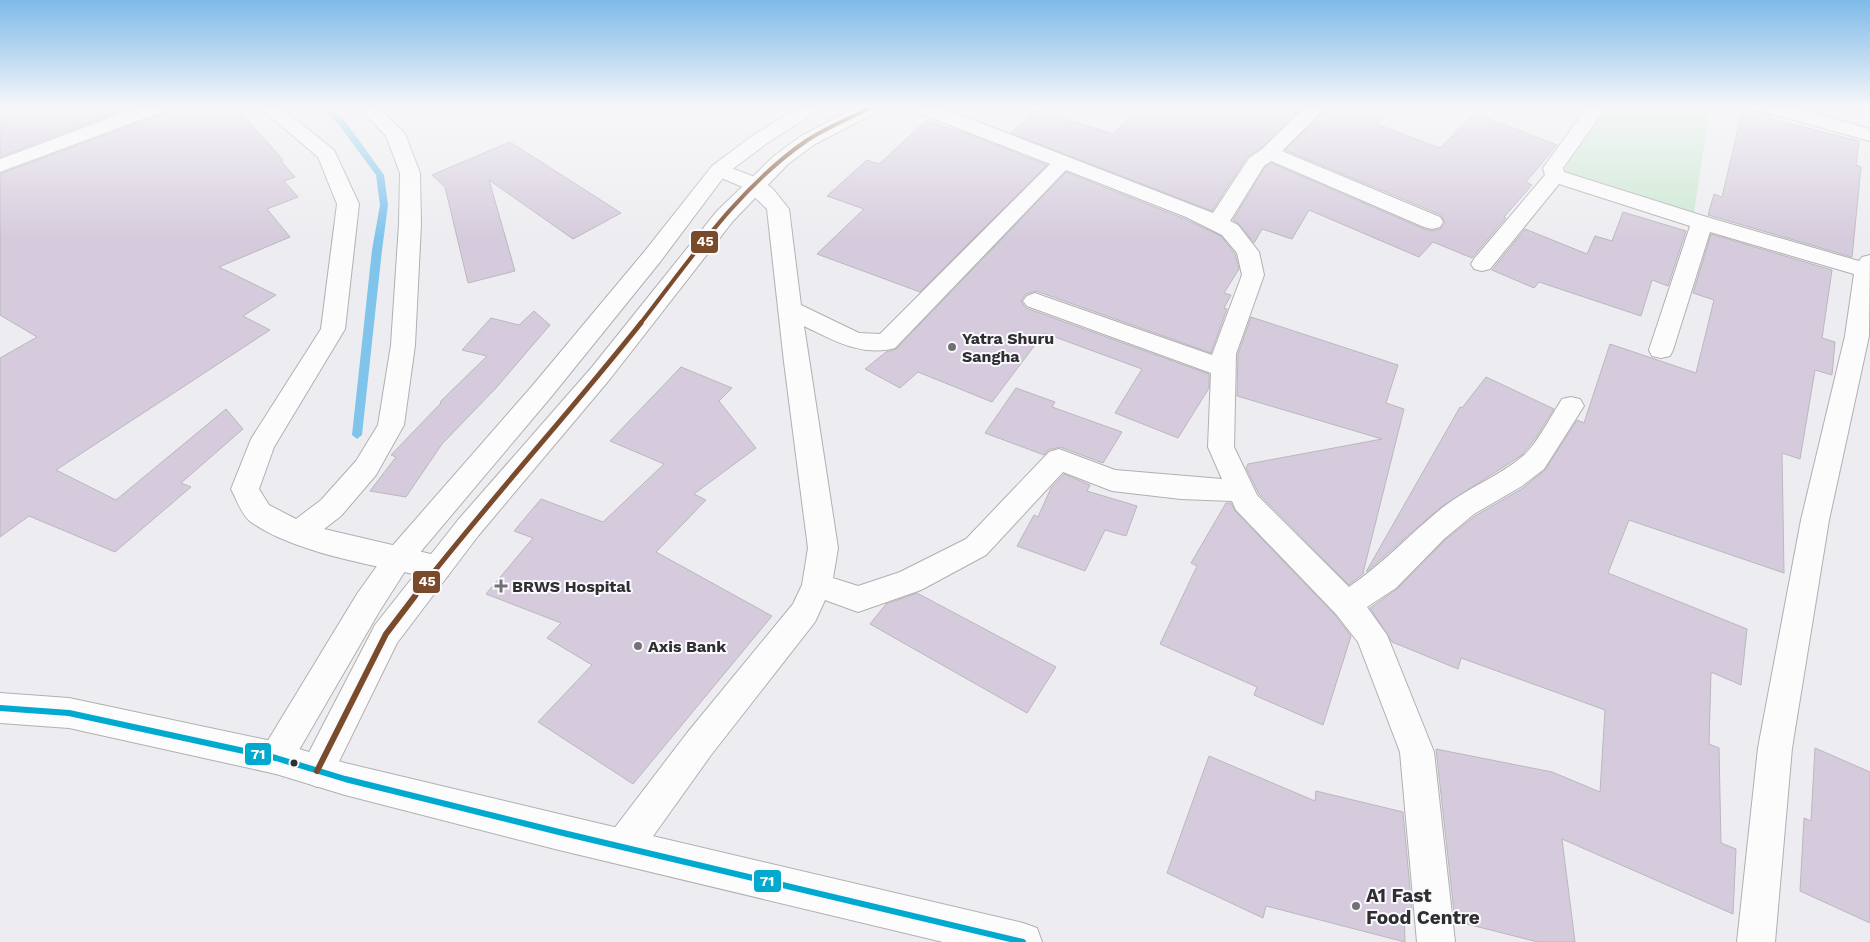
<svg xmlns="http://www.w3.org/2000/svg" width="1870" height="942" viewBox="0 0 1870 942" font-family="'Work Sans',sans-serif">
  <rect width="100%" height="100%" fill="#ededf1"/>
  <g fill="#cbe8d1">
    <polygon points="1474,106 1525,106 1513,120"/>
    <polygon points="1604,106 1710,106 1694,213 1563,171"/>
  </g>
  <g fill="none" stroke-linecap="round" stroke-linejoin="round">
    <polygon fill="#80c4eb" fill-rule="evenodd" points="318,106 327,106 345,121 384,175 388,205 382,250 362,435 357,439 352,435 372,250 380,205 376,175 339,125"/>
  </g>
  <g fill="#d5cbdc" stroke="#b9b8bc">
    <polygon points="0,106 134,106 0,157"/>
    <polygon points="171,106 235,106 283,160 281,161 295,177 284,181 298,197 267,209 290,237 219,267 276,295 243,316 270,330 56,470 116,500 226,409 243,429 181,483 191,487 115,552 29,516 0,537 0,358 37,337 0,315 0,174 168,112"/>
    <polygon points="1139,106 1304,106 1261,148 1247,157 1212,211 1011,133 1035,110 1114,134"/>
    <polygon points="1329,106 1395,106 1376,124 1440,148 1475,113 1557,145 1526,182 1532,185 1504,217 1506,218 1472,258 1433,242 1419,257 1309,210 1292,239 1262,229 1254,243 1239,224 1233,220 1265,167 1271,163 1424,229 1432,231 1440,229 1445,223 1441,215 1285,150"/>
    <polygon points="1743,108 1771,116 1771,119 1859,141 1856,165 1861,167 1852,257 1708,215 1714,194 1722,197"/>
    <polygon points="926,121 965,133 1047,165 920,292 817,254 864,209 827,196 867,160 879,164"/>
    <polygon points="510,142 621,213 573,239 489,180 515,271 468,283 445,187 432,175"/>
    <polygon points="1066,172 1185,219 1221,236 1235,254 1239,269 1224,293 1231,295 1224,308 1227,309 1211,353 1036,291 1026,294 1021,301 1026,308 1209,374 1209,388 1178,438 1115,413 1142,369 1044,333 992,402 918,372 900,388 865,369 886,352 896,349"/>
    <polygon points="1623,212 1686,231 1668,286 1652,280 1641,316 1539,282 1534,288 1492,270 1525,229 1587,254 1595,236 1612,241"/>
    <polygon points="1711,234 1832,270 1822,338 1835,342 1832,375 1815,370 1800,459 1782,453 1784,573 1629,520 1608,573 1747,629 1741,685 1711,672 1709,744 1719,748 1721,843 1736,849 1733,914 1562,839 1575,942 1538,942 1455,921 1436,749 1552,772 1600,792 1605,710 1461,658 1458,669 1392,642 1370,608 1397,589 1445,540 1475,516 1523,488 1545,470 1577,420 1584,423 1610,344 1696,373 1714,300 1693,293"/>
    <polygon points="534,311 550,325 496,388 442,444 406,497 370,491 396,457 391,455 441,403 440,402 487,356 462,350 491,318 519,325"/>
    <polygon points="1251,317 1398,365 1386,403 1404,409 1363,573 1364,573 1349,585 1259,494 1246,468 1248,464 1382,439 1237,396 1238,354"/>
    <polygon points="681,367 732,388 719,401 756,448 694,494 706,500 656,552 772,616 633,784 538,722 592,665 547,638 561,623 486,594 533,538 514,531 541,499 603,522 664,464 610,441"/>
    <polygon points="1486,377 1554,409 1537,436 1522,455 1441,507 1366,572 1460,407 1462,408"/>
    <polygon points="1016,388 1055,402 1052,407 1122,432 1103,463 1060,447 1048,450 1044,455 985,433"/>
    <polygon points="1064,474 1090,485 1087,491 1137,506 1126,536 1105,530 1085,571 1017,546 1034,515 1038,517 1051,488"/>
    <polygon points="1226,503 1231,503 1235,511 1335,615 1351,636 1323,725 1254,695 1257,687 1160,644 1197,566 1191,563"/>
    <polygon points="917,593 1056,667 1027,713 870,624 886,604"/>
    <polygon points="1815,748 1870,772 1870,923 1800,891 1804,818 1811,821"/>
    <polygon points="1209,756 1315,801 1316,791 1403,812 1412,911 1404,909 1405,942 1266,906 1263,918 1167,873"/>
  </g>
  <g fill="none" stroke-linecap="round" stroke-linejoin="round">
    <g stroke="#b0b0b3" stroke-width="2">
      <g id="minor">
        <polygon points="141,106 169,106 167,110 0,172 0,159"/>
        <path d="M258,106H279L334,150L359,204L345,329L274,447L259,489L269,505L296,519L321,500L356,461L378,425L391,345L399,224L400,173L386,136L357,106H377L405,134L420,173L421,224L415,345L404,425L376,475L341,516L324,529L448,558L452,567L448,576L437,579C383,567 295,554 251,522C242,516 236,498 231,489L251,439L321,329L337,204L318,157Z"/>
        <path d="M909,106H937L1213,213L1249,158L1262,149L1307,106H1327L1282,151L1440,217L1443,222L1440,227L1432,229L1424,227L1271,161L1264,166L1230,221L1238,225L1259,252L1264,275L1236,354L1234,447L1257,495L1349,587C1383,564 1410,534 1442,508C1467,488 1498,477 1523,456C1537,444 1551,416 1562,399L1571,397L1580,399L1584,406L1544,469L1522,486L1474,514L1444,539L1396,588L1367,607L1387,635L1434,752L1455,942H1417L1400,752L1358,642L1336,614L1236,510L1232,501L1181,499L1112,491L1063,472L986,555L921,590L858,612L825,600L815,622L711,755L636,860L623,865L610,860L605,847L610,834L687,733L793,604L802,585L808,548L784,362L767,209L745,188L712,174L709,170L712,166L719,164L726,166L760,179L773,189L789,209L801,305L859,333L880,334L1050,164L911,110ZM1066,170L1186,217L1222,235L1237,253L1242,275L1212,355L1043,296L1035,293L1027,296L1023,301L1027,306L1211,373L1208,447L1222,479L1115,470L1059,449L1049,452L966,539L900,572L858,586L833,578L838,548L804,326C833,340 861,357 895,348Z"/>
        <polygon points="1588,106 1607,106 1563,168 1564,172 1710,218 1859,261 1862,257 1870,255 1869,336 1829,520 1792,748 1775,942 1737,942 1758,748 1801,520 1845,336 1854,274 1710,232 1673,350 1670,356 1661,358 1652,356 1649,350 1690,226 1559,184 1490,269 1482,271 1474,269 1471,264 1474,259 1545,175 1543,168"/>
        <polygon points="1756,106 1788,106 1870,129 1870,141 1758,110"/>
      </g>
    </g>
    <g stroke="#b0b0b3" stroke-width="2">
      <g id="secondary">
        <polygon points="801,106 824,106 766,144 726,174 660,262 551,397 407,568 379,612 288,769 276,774 264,769 259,758 264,747 357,594 387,552 533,385 644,252 712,166 752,136"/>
        <polygon points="858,106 883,106 881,110 815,144 788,164 733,221 610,379 478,536 397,643 329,782 317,787 305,782 300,771 305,760 375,625 458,520 592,367 717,211 774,156 801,136"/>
      </g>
    </g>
    <g stroke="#b0b0b3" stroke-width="2">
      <polygon id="primary" points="0,693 69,698 276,742 345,763 559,814 1023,923 1037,928 1042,942 943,942 559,850 345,795 276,774 69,728 0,723"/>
    </g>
    <use href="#minor" fill="#fcfcfd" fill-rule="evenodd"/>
    <use href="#secondary" fill="#fcfcfd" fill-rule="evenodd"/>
    <use href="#primary" fill="#fcfcfd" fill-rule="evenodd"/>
    <g stroke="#f9f9fe" stroke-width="10">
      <polyline id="bus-1" points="0,708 69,713 276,758 345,779 559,832 1023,942"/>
    </g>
    <g stroke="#f9f9fe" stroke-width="7">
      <path id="bus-2-far2" d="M640,324C690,260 738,188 806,141C827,127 852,117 874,106"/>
    </g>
    <g stroke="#f9f9fe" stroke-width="9">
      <path id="bus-2-far1" d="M414,597C487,503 567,416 641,323"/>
    </g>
    <g stroke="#f9f9fe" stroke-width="10">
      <polyline id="bus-2" points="317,771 386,634 415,596"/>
    </g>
    <use href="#bus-1" stroke="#00a9ce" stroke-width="6"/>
    <use href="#bus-2-far2" stroke="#7a4b2a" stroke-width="4"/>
    <use href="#bus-2-far1" stroke="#7a4b2a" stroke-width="5"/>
    <use href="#bus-2" stroke="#7a4b2a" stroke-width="6"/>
  </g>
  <linearGradient id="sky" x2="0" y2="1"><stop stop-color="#7ebae9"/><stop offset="0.45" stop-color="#f7f7f9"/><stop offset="1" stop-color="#f7f7f9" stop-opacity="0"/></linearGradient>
  <rect width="1870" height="238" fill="url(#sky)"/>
  <g fill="#727275" stroke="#f9f9fe" stroke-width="2">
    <circle cx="952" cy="347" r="5"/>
    <path d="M498.5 578.5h5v5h5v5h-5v5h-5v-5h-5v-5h5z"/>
    <circle cx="638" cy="646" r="5"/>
    <circle cx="1356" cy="906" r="5"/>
  </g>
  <circle fill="#2f2f32" stroke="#f9f9fe" stroke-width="2" cx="294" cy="763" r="4.5"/>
  <g text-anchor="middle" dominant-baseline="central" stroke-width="4" stroke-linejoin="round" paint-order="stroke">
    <g font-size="16" font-weight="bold" fill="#2f2f32" stroke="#f9f9fe" text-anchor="start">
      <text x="962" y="338">Yatra Shuru<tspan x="962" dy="18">Sangha</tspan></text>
      <text x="512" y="586">BRWS Hospital</text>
      <text x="648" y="646">Axis Bank</text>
    </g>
    <g font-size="19" font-weight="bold" fill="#2f2f32" stroke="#f9f9fe" text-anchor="start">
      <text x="1366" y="895">A1 Fast<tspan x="1366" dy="22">Food Centre</tspan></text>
    </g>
  </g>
  <g stroke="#f9f9fe" stroke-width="2">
    <rect x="690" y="230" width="29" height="24" rx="5" fill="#7a4b2a"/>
    <rect x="412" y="570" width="29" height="24" rx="5" fill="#7a4b2a"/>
    <rect x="244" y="742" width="28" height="24" rx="5" fill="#00a9ce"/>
    <rect x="753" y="869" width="29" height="24" rx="5" fill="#00a9ce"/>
  </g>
  <g font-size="14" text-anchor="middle" font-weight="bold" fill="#fff">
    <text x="705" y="246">45</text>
    <text x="427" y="586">45</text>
    <text x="258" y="759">71</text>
    <text x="767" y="886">71</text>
  </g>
</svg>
